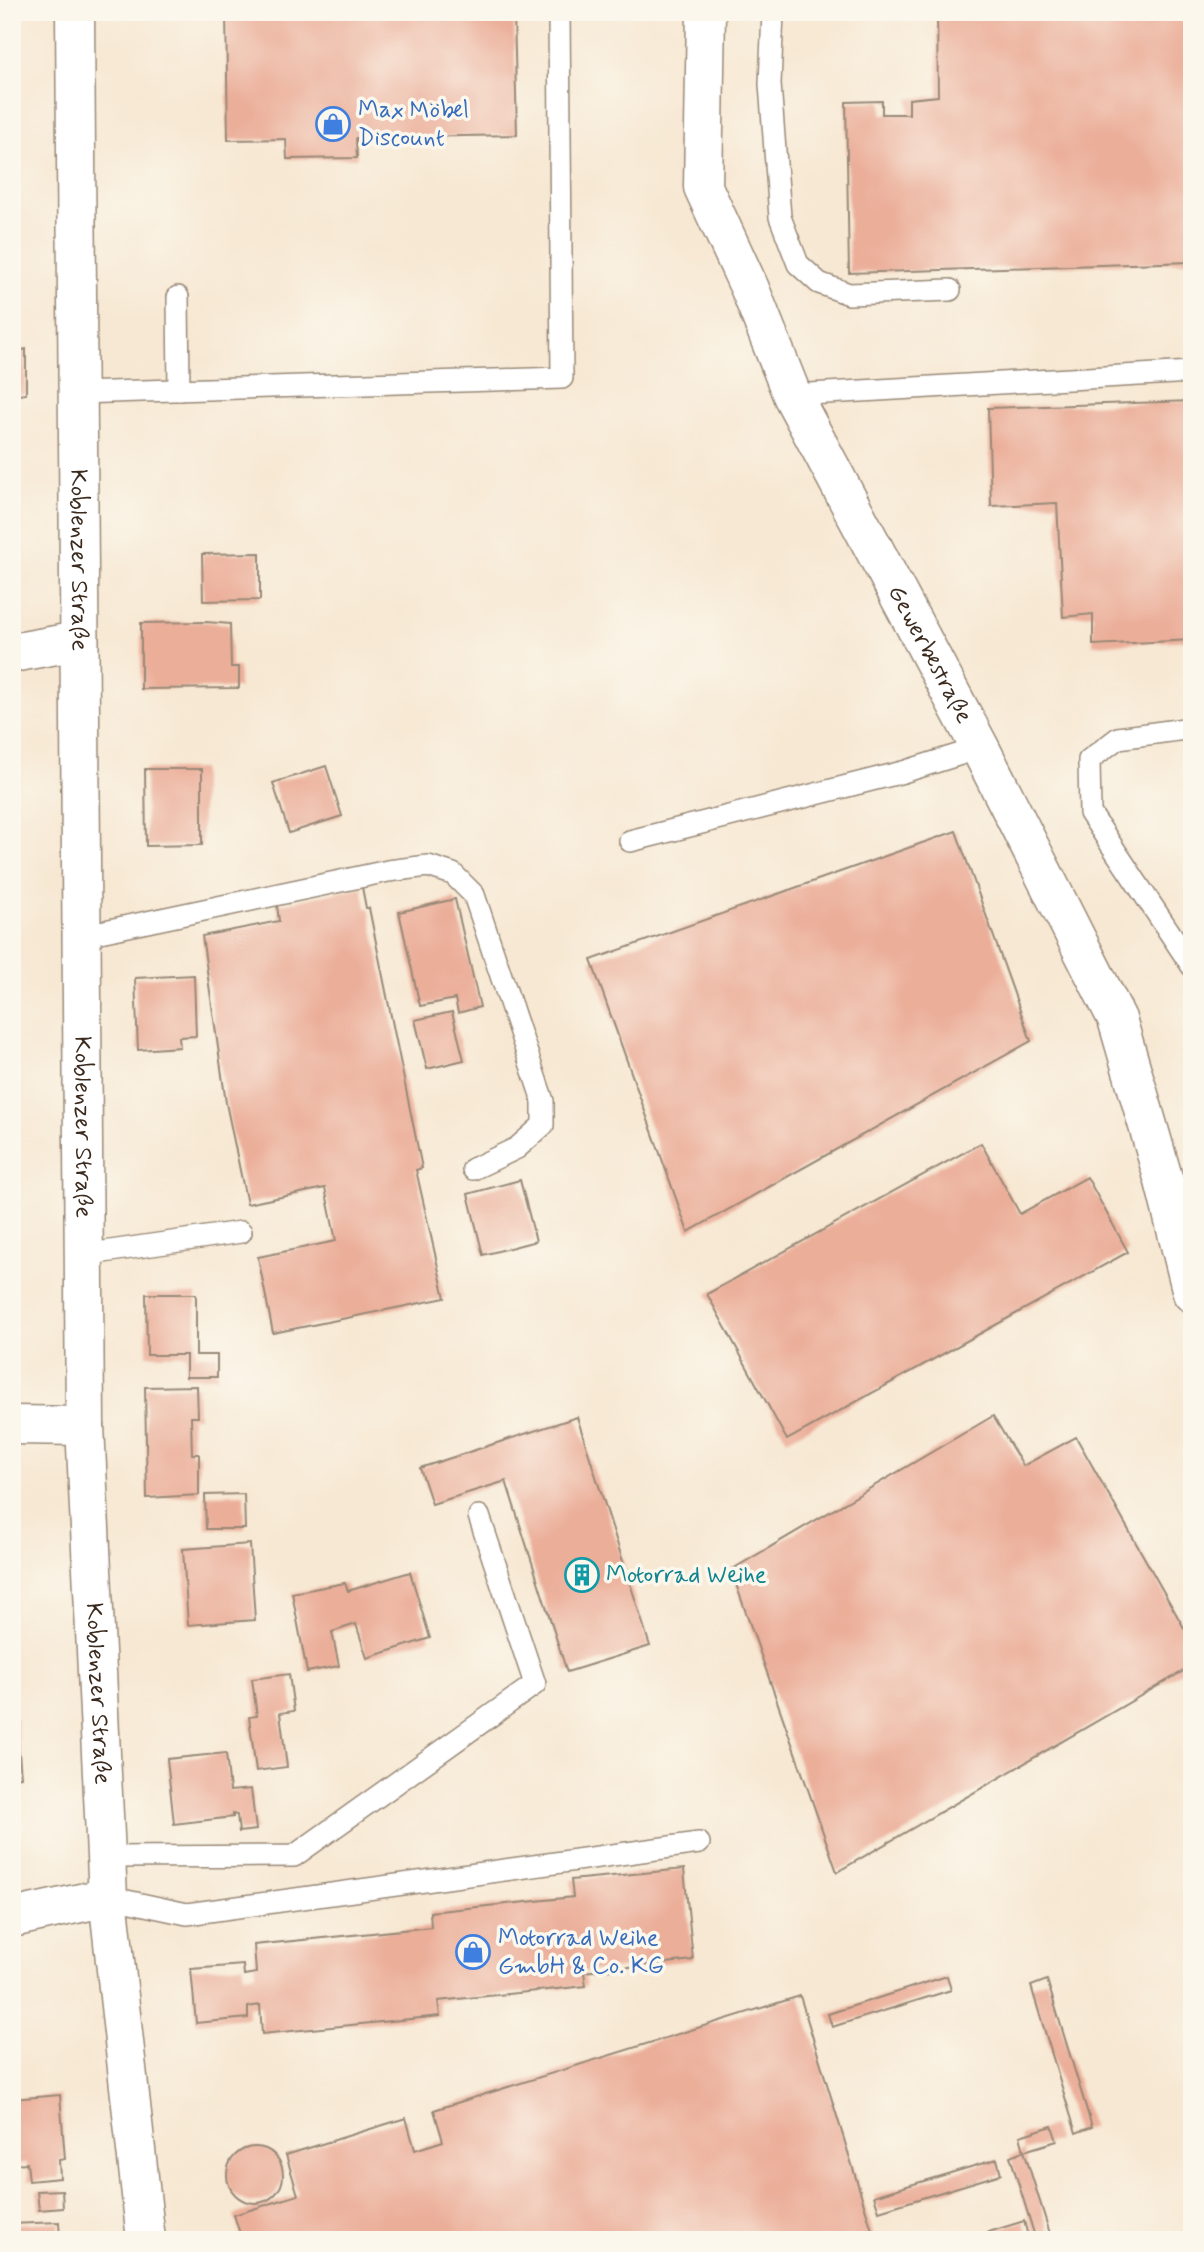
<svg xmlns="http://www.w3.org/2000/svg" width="1204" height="2252" viewBox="0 0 1204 2252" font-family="Mynerve,sans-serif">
  <rect width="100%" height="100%" fill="#fbf7ec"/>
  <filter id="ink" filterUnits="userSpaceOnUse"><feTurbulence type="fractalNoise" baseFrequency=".0143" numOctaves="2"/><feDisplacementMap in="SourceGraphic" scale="14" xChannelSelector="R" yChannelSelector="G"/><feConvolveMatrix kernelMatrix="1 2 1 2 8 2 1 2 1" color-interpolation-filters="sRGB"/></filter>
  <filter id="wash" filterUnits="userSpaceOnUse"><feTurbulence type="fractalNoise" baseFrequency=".00686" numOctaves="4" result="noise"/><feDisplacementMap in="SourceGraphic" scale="28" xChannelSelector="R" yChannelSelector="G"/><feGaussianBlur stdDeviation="1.57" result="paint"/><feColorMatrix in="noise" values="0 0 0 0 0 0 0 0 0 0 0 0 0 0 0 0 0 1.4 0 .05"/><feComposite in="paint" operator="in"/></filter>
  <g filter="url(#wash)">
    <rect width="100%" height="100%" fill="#f7e8d3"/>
    <g id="blocks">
      <g fill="#ebae99">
        <polygon points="226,12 514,12 517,135 356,138 357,158 287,159 286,139 228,140"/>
        <polygon points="937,12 1192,12 1192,262 849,273 846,102 882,101 882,114 909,114 909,99 938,96"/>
        <polygon points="26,349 26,394 12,396 12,353"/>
        <polygon points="1192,401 1192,640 1093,645 1093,614 1063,617 1057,503 991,506 988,408"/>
        <polygon points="260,553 260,600 203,601 202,554"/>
        <polygon points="206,622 230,624 231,667 239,667 239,688 141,689 141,623"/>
        <polygon points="326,766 342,816 289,833 273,783"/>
        <polygon points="145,769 202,769 202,845 146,846"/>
        <polygon points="956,831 1031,1041 688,1232 591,960"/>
        <polygon points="362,887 366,908 369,908 422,1168 416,1170 445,1298 273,1333 258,1257 336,1241 325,1188 247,1204 226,1103 202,936 279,921 277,905"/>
        <polygon points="455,899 480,1007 458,1013 455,999 420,1006 399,912"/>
        <polygon points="194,975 196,1036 179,1037 180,1047 138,1050 135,978"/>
        <polygon points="452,1012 464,1060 427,1069 415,1020"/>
        <polygon points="981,1143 1020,1214 1087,1177 1128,1252 787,1440 707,1294"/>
        <polygon points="520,1180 536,1241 483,1255 468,1194"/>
        <polygon points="146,1294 196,1294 196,1355 217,1355 217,1377 186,1377 186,1355 147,1355"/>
        <polygon points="197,1386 198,1417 191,1417 192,1454 199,1454 199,1495 147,1498 145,1387"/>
        <polygon points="993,1416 1023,1466 1076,1437 1192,1642 1192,1666 837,1872 731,1570"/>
        <polygon points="577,1417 650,1646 567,1672 506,1481 432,1504 420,1468"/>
        <polygon points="244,1494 245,1529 206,1529 205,1495"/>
        <polygon points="250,1544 255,1620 188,1625 183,1549"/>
        <polygon points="410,1572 430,1638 367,1658 356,1624 332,1632 339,1666 307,1672 292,1593 345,1583 348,1591"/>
        <polygon points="289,1674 294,1711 280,1713 287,1767 256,1771 249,1717 257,1716 252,1679"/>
        <polygon points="12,1717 16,1717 21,1777 12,1778"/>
        <polygon points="226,1753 230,1791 251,1789 256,1830 239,1832 237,1815 233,1814 233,1817 174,1824 167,1759"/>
        <polygon points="684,1869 693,1960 584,1972 586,1986 438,2001 440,2016 262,2034 260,2005 248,2007 248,2018 196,2023 191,1969 243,1965 244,1975 256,1973 254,1945 431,1927 430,1912 573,1897 571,1880"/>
        <polygon points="947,1976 951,1990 832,2027 828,2014"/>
        <polygon points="1047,1980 1092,2127 1076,2133 1031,1986"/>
        <polygon points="800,1996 875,2240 242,2240 234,2215 298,2195 286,2155 406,2118 415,2150 443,2141 434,2110"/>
        <polygon points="60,2095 65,2159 59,2160 60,2178 29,2181 27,2163 12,2164 12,2099"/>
        <polygon points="1052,2126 1057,2141 1024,2151 1052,2240 1036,2240 1010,2156 1024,2151 1020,2136"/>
        <circle cx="255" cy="2175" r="28"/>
        <polygon points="997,2159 1001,2174 879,2211 874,2196"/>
        <polygon points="62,2190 63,2208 39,2210 37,2191"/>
        <polygon points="1024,2221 1029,2240 966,2240 966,2239"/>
        <polygon points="59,2222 60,2240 12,2240 12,2224"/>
      </g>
    </g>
  </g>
  <g filter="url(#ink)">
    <use href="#blocks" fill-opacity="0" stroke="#998978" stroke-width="2"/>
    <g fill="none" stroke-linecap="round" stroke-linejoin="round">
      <g stroke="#998978" stroke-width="24">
        <g id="lane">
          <polyline points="773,12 770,84 780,217 798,264 819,283 849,294 950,290"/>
          <polyline points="178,297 179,390"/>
          <polyline points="77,393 562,378 559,12"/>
          <polyline points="792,395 1192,372"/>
          <polyline points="1192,728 1118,738 1089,760 1090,813 1192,966"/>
          <polyline points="630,841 903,772 980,748"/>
          <polyline points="81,936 388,871 428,866 453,874 474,895 543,1101 543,1125 517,1148 473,1169"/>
          <polyline points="83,1255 241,1232"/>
          <polyline points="107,1857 294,1856 535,1684 479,1516"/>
          <polyline points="108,1897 187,1914 699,1843"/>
        </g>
      </g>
      <g stroke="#998978" stroke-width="41">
        <g id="street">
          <path id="s1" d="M706,12L703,187L750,289L792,395L980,748L1117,1019L1164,1181L1192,1293"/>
          <polyline points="12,653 78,641"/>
          <polyline points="12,1425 85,1426"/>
          <polyline points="12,1918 108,1897"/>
        </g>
      </g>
      <g stroke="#998978" stroke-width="41">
        <g id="secondary">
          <path id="s2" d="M75,12L85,1426L108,1897L146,2240"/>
        </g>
      </g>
      <use href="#lane" stroke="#fff" stroke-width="21"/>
      <use href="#street" stroke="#fff" stroke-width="38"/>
      <use href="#secondary" stroke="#fff" stroke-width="38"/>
    </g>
  </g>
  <defs>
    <g id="shop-ring" transform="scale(1.75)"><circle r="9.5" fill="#fbf7ec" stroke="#3f7fe0" stroke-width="1.5"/><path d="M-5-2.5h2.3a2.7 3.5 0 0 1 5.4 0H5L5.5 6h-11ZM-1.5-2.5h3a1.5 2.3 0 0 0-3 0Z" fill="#3f7fe0"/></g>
    <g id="building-ring" transform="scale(1.75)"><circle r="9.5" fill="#fbf7ec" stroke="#0f9aa8" stroke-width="1.5"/><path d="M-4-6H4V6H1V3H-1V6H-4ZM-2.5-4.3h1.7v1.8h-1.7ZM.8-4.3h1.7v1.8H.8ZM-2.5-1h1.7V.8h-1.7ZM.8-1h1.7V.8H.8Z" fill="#0f9aa8"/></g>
  </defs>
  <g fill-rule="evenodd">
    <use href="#shop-ring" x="333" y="124"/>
    <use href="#building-ring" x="582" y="1575"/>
    <use href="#shop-ring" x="473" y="1952"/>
  </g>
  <g text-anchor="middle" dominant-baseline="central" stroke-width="7" stroke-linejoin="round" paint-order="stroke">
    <g font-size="24" fill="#366cbe" stroke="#fbf7ec" text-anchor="start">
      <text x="358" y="110">Max Möbel<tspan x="358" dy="28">Discount</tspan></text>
      <text x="498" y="1938">Motorrad Weihe<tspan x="498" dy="28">GmbH &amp; Co. KG</tspan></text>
    </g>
    <g font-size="24" fill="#3b2a1e" stroke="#fbf7ec">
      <text stroke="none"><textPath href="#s2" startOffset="548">Koblenzer Straße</textPath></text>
      <text stroke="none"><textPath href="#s1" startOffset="695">Gewerbestraße</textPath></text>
      <text stroke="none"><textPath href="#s2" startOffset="1115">Koblenzer Straße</textPath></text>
      <text stroke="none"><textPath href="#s2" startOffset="1682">Koblenzer Straße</textPath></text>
    </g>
    <g font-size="24" fill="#0d838f" stroke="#fbf7ec" text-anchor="start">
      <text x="606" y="1575">Motorrad Weihe</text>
    </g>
  </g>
  <rect width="1204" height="2252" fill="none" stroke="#fbf7ec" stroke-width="42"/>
</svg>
